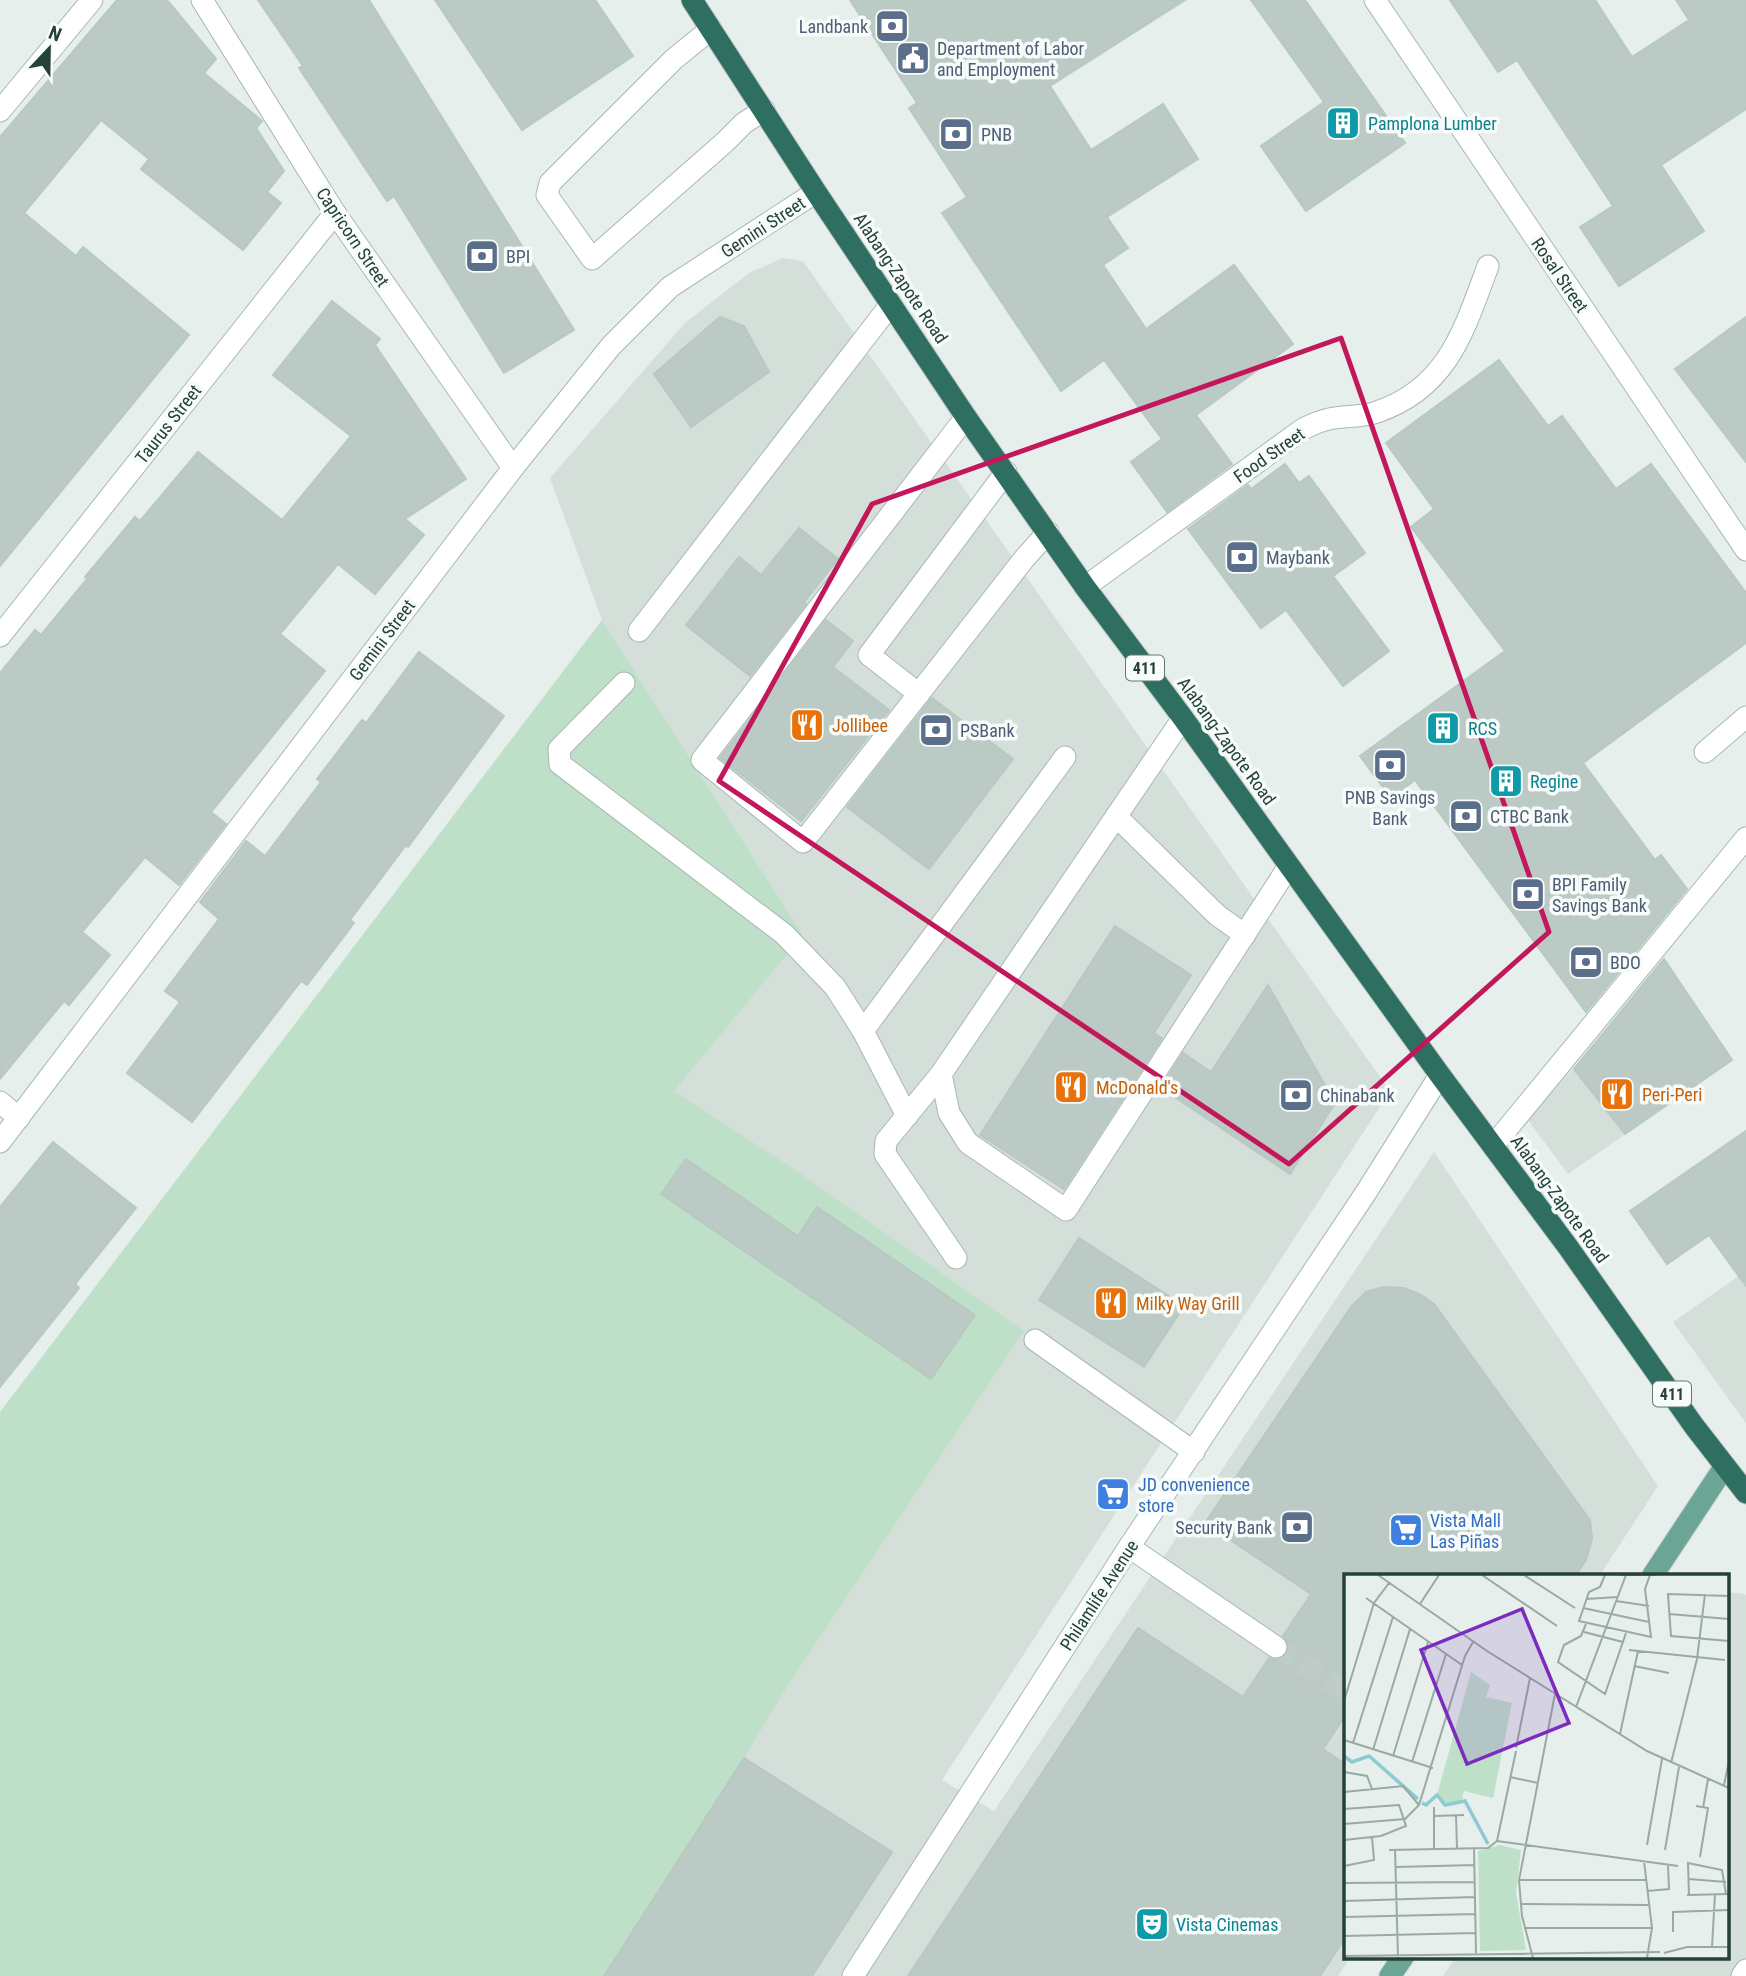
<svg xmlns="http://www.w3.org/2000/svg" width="1746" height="1976" viewBox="0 0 1746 1976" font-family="'Roboto Condensed',sans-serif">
  <rect width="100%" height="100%" fill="#e6efeb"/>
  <g fill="#d4dfda">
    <polygon points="783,258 803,261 1385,1084 1385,1099 942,1780 994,1811 1434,1152 1658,1486 1600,1575 1345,1575 1345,1957 1350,1957 1338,1976 45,1976 654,1078 803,935 602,620 550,478 685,323 749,273"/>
    <polygon points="1666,962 1732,1060 1568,1174 1528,1120"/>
    <polygon points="1746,1271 1746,1423 1673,1322"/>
    <polygon points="1727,1593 1741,1593 1746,1595 1746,1976 1443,1976 1456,1957 1727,1957"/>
  </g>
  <polygon fill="#bfe0c8" points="602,620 803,935 674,1091 791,1167 1024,1331 790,1682 744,1758 604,1976 0,1976 0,1412"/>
  <g fill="#bbcac4" stroke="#b8c9c2" stroke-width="2">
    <polygon points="117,0 167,0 216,59 204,73 262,121 256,128 284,171 267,192 281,203 243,250 141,169 149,159 101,120 24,213 76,256 83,247 189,335 0,566 0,137"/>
    <polygon points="258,0 369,0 574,330 504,373 394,196 387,201 299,68 303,66"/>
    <polygon points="435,0 595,0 633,56 522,130"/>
    <polygon points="850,0 1185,0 1050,86 1091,150 1163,104 1198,159 1107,217 1128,248 1103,265 1146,329 1234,265 1293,344 1196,415 1232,464 1167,512 1131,462 1162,439 1104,360 1061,391 942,213 967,197 909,108 917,103"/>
    <polygon points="1251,0 1305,0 1405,143 1306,211 1261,146 1324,102"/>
    <polygon points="1450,0 1595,0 1632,57 1689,20 1676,0 1746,0 1746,109 1661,165 1704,231 1619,286 1580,227 1613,206 1517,60 1498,72"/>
    <polygon points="332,301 380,339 375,345 466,479 405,519 424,535 375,594 338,564 280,634 325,671 211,812 226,824 179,885 145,857 82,932 110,955 69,1005 64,1001 0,1079 0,673 35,630 41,635 87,579 85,577 135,517 140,521 198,452 282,520 351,436 273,375"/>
    <polygon points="720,317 744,326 769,372 691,427 654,374"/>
    <polygon points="1746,317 1746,462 1675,369"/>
    <polygon points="1499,360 1548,426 1562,416 1616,489 1651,464 1746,593 1746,643 1583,763 1655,860 1661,855 1687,889 1586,1012 1415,780 1391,798 1360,756 1505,651 1411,527 1434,509 1386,443"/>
    <polygon points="1285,464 1299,483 1309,476 1365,553 1333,576 1389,651 1343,686 1286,610 1261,628 1188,529 1248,485 1251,489"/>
    <polygon points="799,528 838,559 804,602 806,604 750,676 686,625 739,557 761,575"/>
    <polygon points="826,620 853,641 833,667 889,710 801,821 720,758"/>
    <polygon points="419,652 504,716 408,847 406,845 350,920 354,923 307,985 301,981 192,1122 127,1073 180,1002 165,991 219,919 200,902 246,841 265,856 321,782 317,779 362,720 366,723"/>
    <polygon points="932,698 1013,759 929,869 847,807"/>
    <polygon points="1115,926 1191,975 1154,1033 1162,1038 1064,1189 980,1135"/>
    <polygon points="1664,959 1732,1060 1625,1134 1574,1069"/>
    <polygon points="1268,985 1335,1103 1290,1174 1161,1088 1183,1053 1211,1072"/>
    <polygon points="1746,1131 1746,1286 1709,1235 1667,1264 1630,1211"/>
    <polygon points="53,1142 136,1208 75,1284 79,1288 0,1387 0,1207"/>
    <polygon points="686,1159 798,1236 817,1207 975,1315 931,1379 661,1194"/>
    <polygon points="1079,1238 1184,1306 1144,1367 1039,1300"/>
    <polygon points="1383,1287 1404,1288 1421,1295 1434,1304 1590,1520 1592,1539 1586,1560 1576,1575 1345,1575 1345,1716 1323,1749 1345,1764 1345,1938 1320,1976 908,1976 1138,1628 1243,1697 1269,1658 1276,1660 1281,1659 1286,1655 1289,1647 1287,1641 1283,1636 1311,1594 1205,1523 1351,1307 1366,1292"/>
    <polygon points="744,1758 892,1852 812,1976 604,1976"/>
  </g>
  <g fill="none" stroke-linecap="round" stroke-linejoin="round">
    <polyline stroke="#bfccc8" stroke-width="21" stroke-dasharray="21 10" stroke-linecap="butt" points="1276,1647 1345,1691"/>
    <g stroke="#a8b8b2" stroke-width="23">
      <g id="minor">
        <polyline points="202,0 335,213 513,468"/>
        <polyline points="1375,0 1746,550"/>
        <polyline points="711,29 674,59 550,183 547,195 592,259 725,142 744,123 764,110"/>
        <polyline points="0,111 92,0"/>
        <polyline points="966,417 702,760 803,842 1024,559 1048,532"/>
        <path d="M1085,587L1303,429C1311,425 1320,421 1329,419C1344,415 1362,418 1377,412C1448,388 1464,330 1488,266"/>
        <polyline points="639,631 891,304"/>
        <polyline points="0,636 335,213"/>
        <polyline points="624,683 559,749 560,764 784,934 835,987 863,1031 907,1116"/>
        <polyline points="919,694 869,655 1006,472"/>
        <polyline points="1705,752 1746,717"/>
        <polyline points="1116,816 1217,915 1245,935"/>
        <polyline points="863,1031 1065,757"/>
        <polyline points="941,1074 949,1113 968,1143 1066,1210 1289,866"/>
        <polyline points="0,1102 19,1118"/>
        <polyline points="0,1142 513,468 611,346 670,287 816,192"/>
        <polyline points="1493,1146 1746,838"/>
        <polyline points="956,1258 885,1154 886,1141 941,1074 1183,718"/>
        <polyline points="1035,1340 1194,1452"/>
        <polyline points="1129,1547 1276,1647"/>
        <polyline points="853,1976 1129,1547 1365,1194 1440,1075"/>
        <polyline points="1742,1976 1746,1970"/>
      </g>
    </g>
    <g stroke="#c2cac8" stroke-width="23">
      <g id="major">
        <polyline points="1653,1575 1725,1466"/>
        <polyline points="1390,1976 1403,1957"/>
      </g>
    </g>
    <g stroke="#c2cac8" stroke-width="23">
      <polyline id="highway" points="692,0 816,192 966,417 1085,587 1183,718 1440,1075 1568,1247 1694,1426 1746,1493"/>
    </g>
    <use href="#minor" stroke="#fff" stroke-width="21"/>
    <use href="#major" stroke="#6aa596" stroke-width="21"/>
    <use href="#highway" stroke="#2f6f62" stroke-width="21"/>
  </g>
  <path fill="none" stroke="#c2185b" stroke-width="5" stroke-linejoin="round" d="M1341,338L1549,932L1289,1164L719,781L872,504Z"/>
  <defs>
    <g id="bank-square" transform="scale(1.75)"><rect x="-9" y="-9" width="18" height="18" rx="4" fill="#5c6f8a" stroke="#f7fbf9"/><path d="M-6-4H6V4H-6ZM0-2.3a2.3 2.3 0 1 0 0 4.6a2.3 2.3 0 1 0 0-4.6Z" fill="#fff"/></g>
    <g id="civic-square" transform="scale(1.75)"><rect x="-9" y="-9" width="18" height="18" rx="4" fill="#5c6f8a" stroke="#f7fbf9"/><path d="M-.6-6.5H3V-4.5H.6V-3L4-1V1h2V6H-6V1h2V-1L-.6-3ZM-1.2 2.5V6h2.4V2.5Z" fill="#fff"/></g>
    <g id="building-square" transform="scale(1.75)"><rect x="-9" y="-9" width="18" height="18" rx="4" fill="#0f9aa8" stroke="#f7fbf9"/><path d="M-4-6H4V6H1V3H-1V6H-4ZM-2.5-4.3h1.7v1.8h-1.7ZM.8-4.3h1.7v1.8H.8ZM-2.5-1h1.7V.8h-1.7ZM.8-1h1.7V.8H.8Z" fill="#fff"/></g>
    <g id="restaurant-square" transform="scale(1.75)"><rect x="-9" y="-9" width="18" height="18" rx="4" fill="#e8710a" stroke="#f7fbf9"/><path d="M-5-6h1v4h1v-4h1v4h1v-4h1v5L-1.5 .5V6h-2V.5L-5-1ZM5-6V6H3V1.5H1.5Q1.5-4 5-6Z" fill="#fff"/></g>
    <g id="supermarket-square" transform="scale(1.75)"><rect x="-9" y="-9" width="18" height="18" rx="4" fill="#3f7fe0" stroke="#f7fbf9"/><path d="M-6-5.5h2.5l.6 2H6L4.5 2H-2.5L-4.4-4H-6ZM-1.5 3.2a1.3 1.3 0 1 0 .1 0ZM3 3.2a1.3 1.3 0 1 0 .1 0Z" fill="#fff"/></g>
    <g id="theatre-square" transform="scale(1.75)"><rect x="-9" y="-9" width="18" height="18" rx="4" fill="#0f9aa8" stroke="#f7fbf9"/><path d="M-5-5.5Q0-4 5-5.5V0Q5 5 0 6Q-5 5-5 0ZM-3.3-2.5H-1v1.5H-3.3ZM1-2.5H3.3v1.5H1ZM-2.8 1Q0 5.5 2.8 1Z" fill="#fff"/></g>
  </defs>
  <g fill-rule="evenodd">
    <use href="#bank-square" x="892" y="26"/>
    <use href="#civic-square" x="913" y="58"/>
    <use href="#building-square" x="1343" y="123"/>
    <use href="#bank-square" x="956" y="134"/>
    <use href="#bank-square" x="482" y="256"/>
    <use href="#bank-square" x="1242" y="557"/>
    <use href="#restaurant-square" x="807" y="725"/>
    <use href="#building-square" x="1443" y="728"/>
    <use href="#bank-square" x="936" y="730"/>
    <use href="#bank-square" x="1390" y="765"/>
    <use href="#building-square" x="1506" y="781"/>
    <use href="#bank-square" x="1466" y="816"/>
    <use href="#bank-square" x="1528" y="894"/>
    <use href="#bank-square" x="1586" y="962"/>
    <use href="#restaurant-square" x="1071" y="1087"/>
    <use href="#restaurant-square" x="1617" y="1094"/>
    <use href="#bank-square" x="1296" y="1095"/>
    <use href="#restaurant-square" x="1111" y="1303"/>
    <use href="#supermarket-square" x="1113" y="1494"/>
    <use href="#bank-square" x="1297" y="1527"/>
    <use href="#supermarket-square" x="1406" y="1530"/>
    <use href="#theatre-square" x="1152" y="1924"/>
  </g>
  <g text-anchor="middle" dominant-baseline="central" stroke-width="7" stroke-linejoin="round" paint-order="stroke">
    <g fill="#f7fbf9" stroke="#637a73" stroke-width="2">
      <rect x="1126" y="655.5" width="38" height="25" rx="5"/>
      <rect x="1653" y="1381.5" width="38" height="25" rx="5"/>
    </g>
    <g font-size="16" font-weight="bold" fill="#24423a">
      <text x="1145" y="668">411</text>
      <text x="1672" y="1394">411</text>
    </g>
    <g font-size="18" fill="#4e5e75" stroke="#f7fbf9" text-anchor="start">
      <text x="868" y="26" text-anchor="end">Landbank</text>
      <text x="937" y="48">Department of Labor<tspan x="937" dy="21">and Employment</tspan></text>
      <text x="981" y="134">PNB</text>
      <text x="506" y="256">BPI</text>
      <text x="1266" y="557">Maybank</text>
      <text x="960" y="730">PSBank</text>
      <text x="1390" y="797" text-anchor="middle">PNB Savings<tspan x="1390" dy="21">Bank</tspan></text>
      <text x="1490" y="816">CTBC Bank</text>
      <text x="1552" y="884">BPI Family<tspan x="1552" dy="21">Savings Bank</tspan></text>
      <text x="1610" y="962">BDO</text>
      <text x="1320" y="1095">Chinabank</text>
      <text x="1272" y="1527" text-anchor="end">Security Bank</text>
    </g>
    <g font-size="18" fill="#0d838f" stroke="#f7fbf9" text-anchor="start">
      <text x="1368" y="123">Pamplona Lumber</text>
      <text x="1468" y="728">RCS</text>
      <text x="1530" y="781">Regine</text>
      <text x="1176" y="1924">Vista Cinemas</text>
    </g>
    <g font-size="18" fill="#24423a" stroke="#f7fbf9">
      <text transform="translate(763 227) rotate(-33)">Gemini Street</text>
      <text transform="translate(353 237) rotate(56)">Capricorn Street</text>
      <text transform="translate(1560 275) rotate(56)">Rosal Street</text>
      <text transform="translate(901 278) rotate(56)">Alabang-Zapote Road</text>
      <text transform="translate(168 424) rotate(-52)">Taurus Street</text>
      <text transform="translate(1269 455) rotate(-35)">Food Street</text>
      <text transform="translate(382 640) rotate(-53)">Gemini Street</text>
      <text transform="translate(1227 741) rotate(54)">Alabang-Zapote Road</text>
      <text transform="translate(1560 1199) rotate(54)">Alabang-Zapote Road</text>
      <text transform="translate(1099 1595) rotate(-57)">Philamlife Avenue</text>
    </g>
    <g font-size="18" fill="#c56008" stroke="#f7fbf9" text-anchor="start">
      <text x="832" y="725">Jollibee</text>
      <text x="1096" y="1087">McDonald's</text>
      <text x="1642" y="1094">Peri-Peri</text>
      <text x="1136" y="1303">Milky Way Grill</text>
    </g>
    <g font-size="18" fill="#366cbe" stroke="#f7fbf9" text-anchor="start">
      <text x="1138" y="1484">JD convenience<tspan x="1138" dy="21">store</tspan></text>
      <text x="1430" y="1520">Vista Mall<tspan x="1430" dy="21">Las Piñas</tspan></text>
    </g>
  </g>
  <g transform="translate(1344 1574)">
    <rect width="385" height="385" fill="#e6efeb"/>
    <path d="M127,98L146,111L142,123L168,129L149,224L120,217L118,227L101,231L93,221ZM156,271L177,276L172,319L182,376L136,377L134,277Z" fill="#bfe0c8"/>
    <path fill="none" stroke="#8ec9d4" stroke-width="3.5" d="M0,182L8,188L25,182L74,225M78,229L82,231L93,221L101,231L121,227L144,270"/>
    <path fill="none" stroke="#98aaa4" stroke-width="2" d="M34,1L143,77L303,177L385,214M138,1L213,52M180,1L231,34M261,1L256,13L245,18L235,47L307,63L301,15L306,1M274,1H312M385,22L324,20L327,62L385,67M22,24L118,91M242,25L274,23M272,27L305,32M76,30L95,1M239,34L305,48M325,40L385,45M242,50L237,62L220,71L214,88L261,120L282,59M240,58L279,68M285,76L381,86M290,92L325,99M0,127L30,29L45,9M232,133L282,1M276,160L294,77M0,166L89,194M9,169L49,43M172,174L186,104M29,176L66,55M49,182L84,68M68,188L102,80M327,189L353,85L361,20M0,198L23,202L28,215M166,203L194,209M380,211L385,187M0,218L59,212L75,231M352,232L364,234L356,283M90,233V275M359,234L364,205M0,235L55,231L62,252L37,262L0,266M112,241L113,274M90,242L120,241M0,250L61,245L75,231L121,82L129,68M153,267L334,292M153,267L172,177M303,271L318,185M130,274L132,379M51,275L54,384M45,276L144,274L153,267M321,276L335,193M300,287L308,354L303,384M0,292L30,286L28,263M52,293L131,291M345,305L382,308M175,306H302M0,309L131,308M303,317L325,315L324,291M343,321L385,320M345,321L344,289L378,296L382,320M0,327L131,323M176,330L305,331M0,343L132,340M180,354H308M329,358V338L385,336M0,362L132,359M368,373L371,320M320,379L343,373H385M0,382L316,378M189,384L178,342L175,306L211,120"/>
    <path fill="#7b2cbf" fill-opacity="0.15" stroke="#7b2cbf" stroke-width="3.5" d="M178,35L225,149L123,190L77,76Z"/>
    <rect width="385" height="385" fill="none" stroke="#24423a" stroke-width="3.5"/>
  </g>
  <g transform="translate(49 49) rotate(22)" stroke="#f7fbf9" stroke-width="5" paint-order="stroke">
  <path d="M0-5L12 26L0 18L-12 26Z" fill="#24423a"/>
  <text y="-10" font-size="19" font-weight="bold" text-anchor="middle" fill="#24423a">N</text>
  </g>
</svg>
